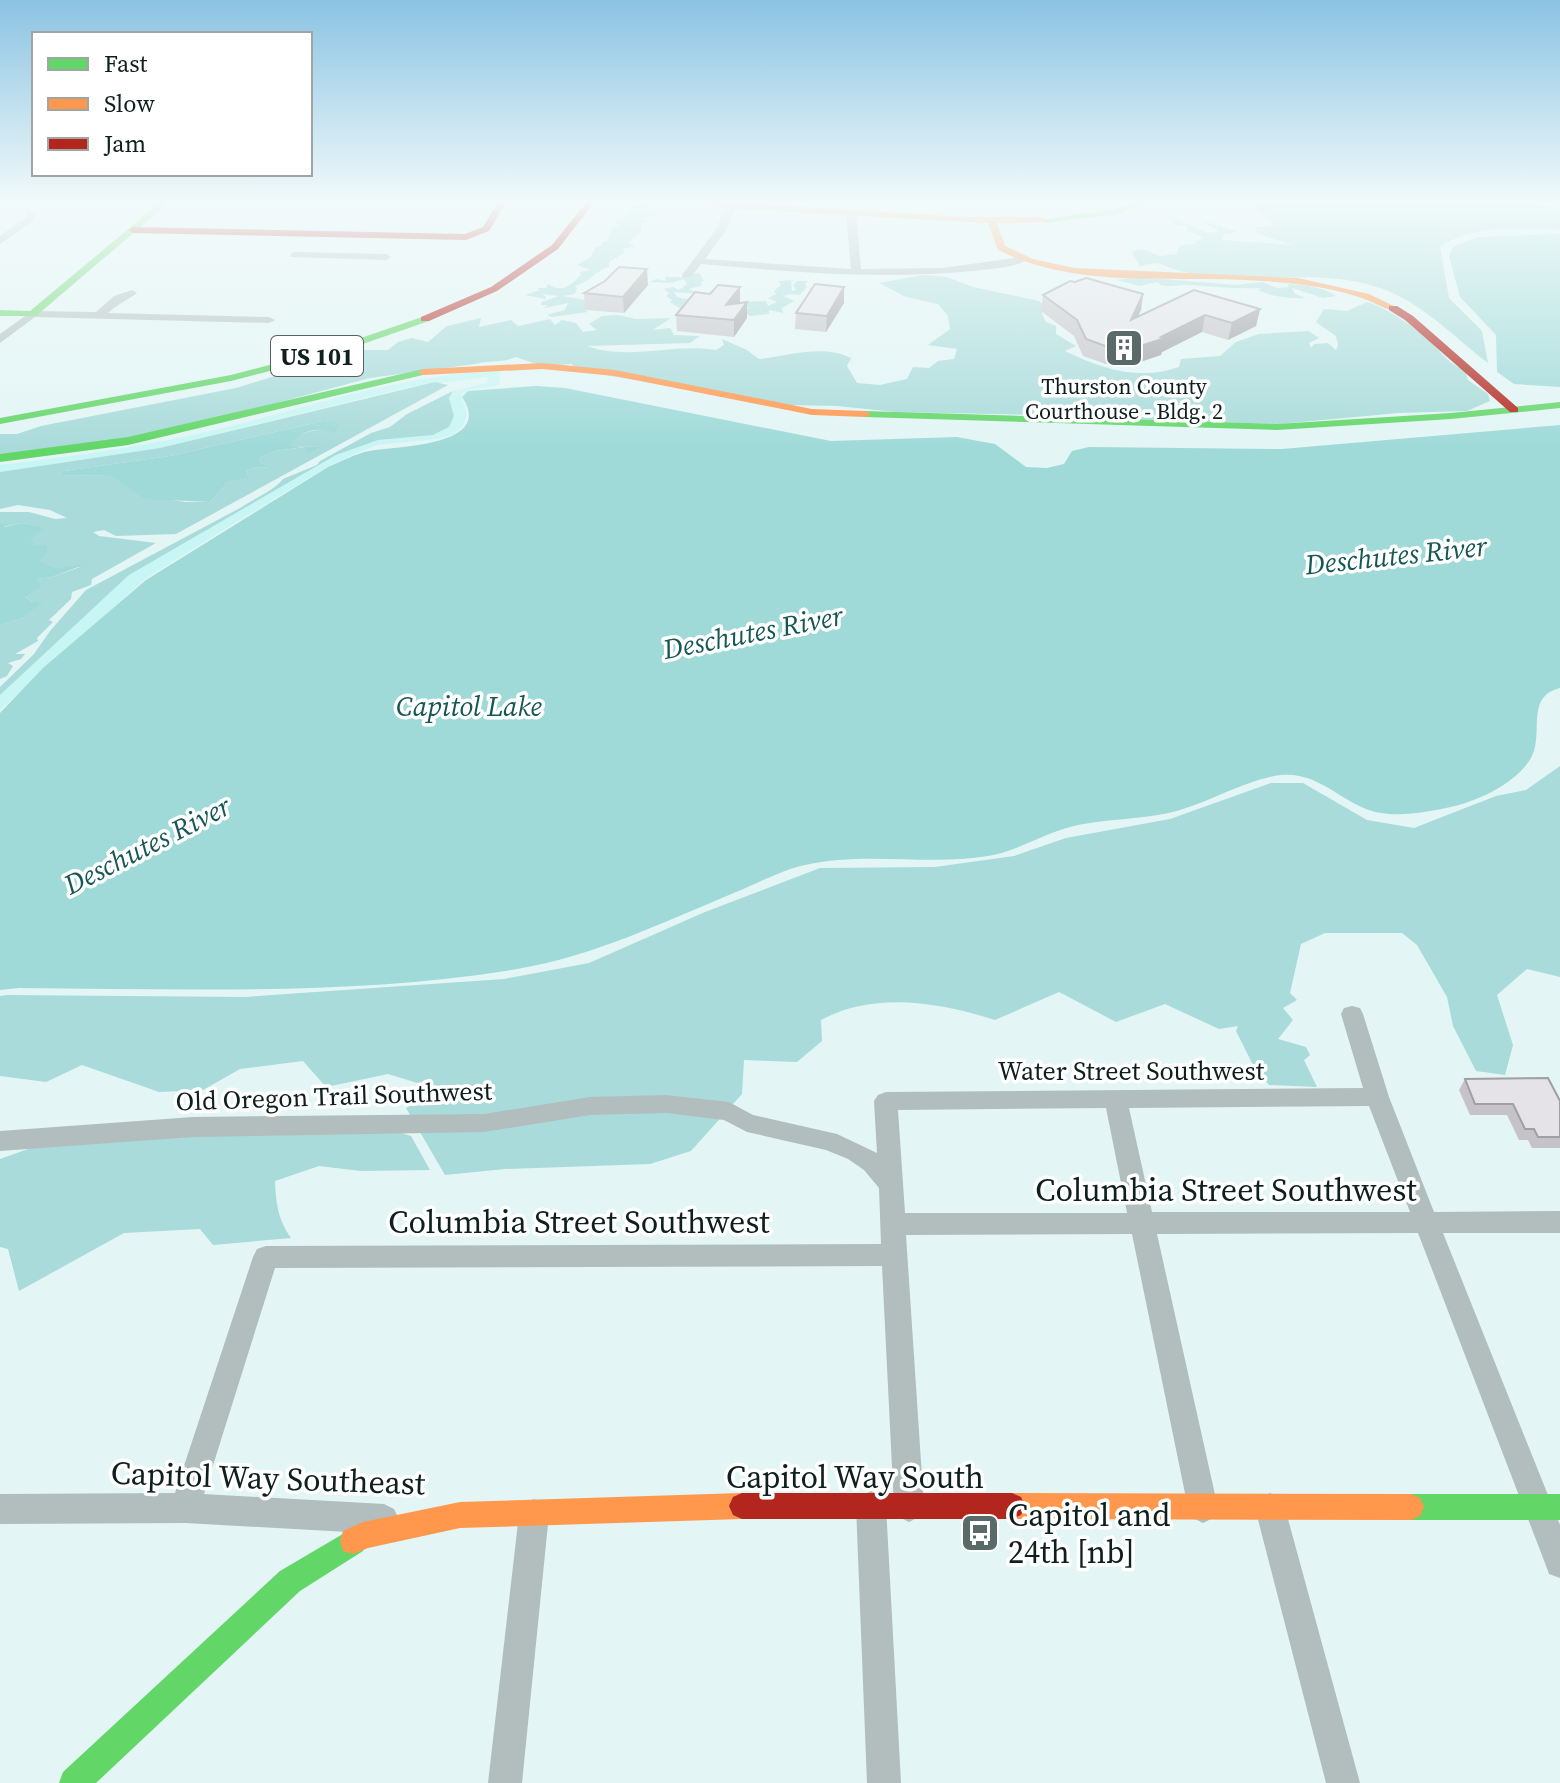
<svg xmlns="http://www.w3.org/2000/svg" width="1560" height="1783" viewBox="0 0 1560 1783" font-family="'Source Serif 4',serif">
  <rect width="100%" height="100%" fill="#e3f5f5"/>
  <path fill="#c8f6f4" d="M500,371L499,385L469,390L461,394L467,414L463,425L454,434L437,439L377,445L354,454L327,467L225,529L145,579L0,710V695L129,575L336,455L378,440L433,435L449,427L454,416L449,398L453,391L487,383L488,377L409,387L160,448L0,472V465C64,457 129,449 192,435C294,413 395,374 500,371Z"/>
  <g fill="#a9dbda" fill-rule="evenodd">
    <path d="M639,200H649L643,202L663,207L649,206L646,211L661,212L646,219L648,222L642,223L641,233L636,235L629,243L635,246L623,249L624,253L609,262V267C597,269 589,283 575,286L577,288L575,294L563,296L585,300V311L588,312L552,317L547,315L565,310L568,303L544,308L548,305H541L542,302L559,296L542,294L546,297L545,299L525,295L540,290L537,288H546L548,284C562,294 571,285 581,275L580,272L590,270L577,265L591,257L595,248L603,245L600,243L607,241L612,228L619,226L615,221L626,217L624,215L632,210L630,208L643,202Z"/>
    <path d="M1253,200H1517L1560,209V230C1520,229 1474,224 1440,247L1449,298L1482,331L1488,363C1451,335 1421,301 1377,287C1308,264 1223,293 1158,263L1140,266L1131,251L1142,249L1160,256L1177,254L1179,246L1194,244L1203,237L1187,231L1186,225H1176L1168,216L1209,233L1219,231L1200,220L1239,232L1224,234L1222,240L1294,245L1257,234L1256,227H1269L1274,223L1251,206Z"/>
    <polygon points="700,273 704,281 700,282 702,285 689,289 699,294 674,292 677,297 690,300 683,310 670,302 672,300 666,296 669,293 664,289 673,287 679,290 687,284 684,279 672,283 650,282 656,279 666,281 665,277 692,277 691,274"/>
    <path d="M923,275L947,277L973,287L1039,301L1045,306L1042,314L1046,322L1056,326V334L1076,346L1065,351C1102,369 1139,381 1179,367L1181,359L1220,356L1236,342L1259,334L1309,331L1319,338L1309,343L1311,348L1314,344L1328,343L1336,350L1338,345L1336,336L1316,322L1324,309L1347,311L1367,302C1386,308 1405,321 1422,334C1440,347 1442,361 1465,370L1468,380L1488,394L1490,401L1467,411L1398,413L1280,424L1103,419L1056,411L1045,415L896,412L837,406L790,405L574,370L572,364L542,366L516,357C503,363 490,360 475,364L370,378L172,431L0,456V434H17L41,426L236,388L359,350H388L398,342L412,338L428,342L447,326L481,318L479,327L511,320L518,326L550,319L555,325L562,320L576,323L583,332L597,330L589,324L602,316L618,315L636,319L671,318L653,330L670,328L674,335L700,336L690,343L587,346C627,361 675,343 716,350L724,345L722,339L747,350L759,359C790,356 821,344 851,358L847,366L857,383L880,385L907,379L913,367L929,368L938,361L954,359L957,349L928,345L950,329L948,316L938,304L906,297L879,283Z"/>
    <path d="M1137,277L1236,285L1262,282L1278,288L1289,287L1288,284C1305,285 1323,287 1336,296L1323,298L1292,288L1295,294L1306,298C1291,299 1272,297 1258,290L1261,288C1237,289 1215,287 1191,285C1180,284 1172,288 1160,285L1158,282L1139,286L1117,280Z"/>
    <polygon points="791,280 792,291 796,290 793,285 797,281 808,281 805,284 807,287 800,295 790,294 783,296 794,301 782,308 783,313 769,310 769,314 750,316 742,311 750,308 743,306 744,302 766,301 768,306 777,302 768,298 776,294 774,291 781,285 779,281"/>
    <path d="M435,382L448,385L176,534L116,536L104,530L93,532L99,536L156,543L92,579L91,585L72,592L71,599L49,620L53,622L37,638L38,641L15,654H25L21,659L8,663L13,666L7,676L0,679V625L23,618L42,602H33L24,596L37,579L52,577L80,567L57,568L39,561L29,539L43,527L22,523L2,527L4,523L0,522V512H29L55,519L67,518L50,510L18,505L0,509V472L160,448ZM323,421L327,429C311,431 297,431 289,446L318,447L308,452L305,447L275,451L261,457L259,462L271,468L255,467L246,471L247,478L223,483L224,487L210,502H185L141,495L113,476L59,475L64,471L170,456Z"/>
    <path d="M453,391L449,398L454,416L449,427L433,435L378,440L336,455L129,575L0,695V687L34,654L50,631L86,590L240,508C253,499 275,490 283,479L317,465L320,461L371,433L390,427L407,414Z"/>
    <path d="M1560,766V977L1527,969L1497,995L1513,1045L1505,1075L1476,1071L1453,1026L1447,997L1417,945L1402,933H1325L1301,944L1290,993L1297,1000L1283,1008L1293,1020L1278,1039L1306,1047L1310,1055L1304,1060L1317,1087L1269,1085L1255,1069L1236,1031L1238,1026L1219,1029L1165,1004L1116,1022L1059,992L995,1020C939,1002 874,991 821,1020L822,1041L797,1062L744,1060L742,1094L691,1151L650,1164L505,1169L445,1175L406,1108L434,1088L388,1074L326,1087L303,1061L240,1069L203,1090L159,1092L82,1065L46,1082L0,1076V996L7,995L245,997L504,979L589,963L705,912L820,868L935,867L1014,856L1066,838L1170,819L1271,783H1303L1367,820L1414,828L1496,796L1526,790Z"/>
    <path d="M375,1125L411,1136L430,1170L361,1171L319,1166L275,1181C276,1204 278,1219 291,1238L213,1245L200,1229L124,1233L19,1291L8,1249L0,1247V1159L62,1137Z"/>
  </g>
  <g fill="#9fdad8">
    <polygon points="1560,234 1560,387 1514,384 1497,372 1496,335 1460,297 1449,256 1453,247 1478,237"/>
    <path d="M536,386L565,388L831,441L957,437L995,444L1026,467L1047,468L1064,464L1072,451L1089,447L1282,449L1560,425V688C1524,697 1545,734 1531,758C1516,783 1481,799 1455,806C1433,811 1403,817 1381,813C1341,806 1319,767 1274,776C1240,783 1213,800 1180,810C1147,820 1108,818 1074,826C1044,833 1018,851 988,856C928,866 865,851 805,865C782,870 758,883 736,892C664,922 594,956 517,969C353,996 185,989 19,988L0,990V713L43,668L146,580L328,467C342,461 355,454 369,451C394,446 496,447 462,397L468,391Z"/>
    <path d="M323,421L335,422L339,426L335,433C320,426 298,430 290,446L319,447L308,453L304,447L275,451L261,457L259,462L272,468L255,467L246,471L248,478L224,483V487L210,502L145,499L112,476L59,475L64,471L170,456Z"/>
    <polygon points="0,522 6,523 4,527 22,523 44,527 30,539 35,545 47,545 47,552 40,561 57,568 86,564 52,577 37,579 40,587 25,597 33,602 43,602 23,618 0,625"/>
  </g>
  <g fill="none" stroke-linecap="round" stroke-linejoin="round">
    <g fill="#b1bebd" fill-rule="evenodd">
      <path d="M732,203L737,206L725,232L705,259L851,269L846,212L851,209L856,212L861,269L942,268L1022,257L1027,260C1014,268 989,269 973,271C882,280 792,272 701,264L691,277H683L682,275L715,231L727,206Z"/>
      <polygon points="28,211 36,213 33,221 0,244 0,236 25,218"/>
      <polygon points="295,252 386,254 391,257 386,260 291,257 291,253"/>
      <path d="M132,290L137,293C128,300 118,304 108,313L269,317L275,320L269,323L35,317L0,343V334L32,311L96,312L114,296Z"/>
      <path d="M1352,1006L1360,1008L1363,1014L1389,1097L1434,1212L1560,1211V1233H1443L1560,1525V1578L1549,1574L1545,1563L1418,1233L1157,1234L1218,1508L1213,1518L1203,1523L1193,1518L1188,1508L1132,1234L906,1235L924,1507L919,1517L909,1522L899,1517L894,1507L882,1266L275,1268L204,1494L384,1504L394,1509L399,1519L394,1529L384,1534L185,1523L0,1524V1494L175,1493L253,1257L257,1249L266,1246L881,1244L879,1188L864,1170L848,1159L826,1150L747,1132L724,1120L666,1113L590,1115L484,1132L193,1137L0,1151V1131L193,1117L484,1114L590,1097L666,1095L729,1102L753,1115L837,1134L877,1153L874,1101L878,1095L886,1092L1363,1088L1341,1014L1344,1008ZM1369,1106L1410,1212H1152L1129,1108ZM1106,1108L1127,1213H905L898,1110Z"/>
      <polygon points="871,1491 881,1496 886,1506 901,1783 867,1783 856,1506 861,1496"/>
      <polygon points="1270,1493 1280,1498 1285,1508 1360,1783 1326,1783 1255,1508 1260,1498"/>
      <polygon points="534,1499 544,1504 549,1514 522,1783 488,1783 519,1514 524,1504"/>
    </g>
    <g fill="#63d668" fill-rule="evenodd">
      <polygon points="163,200 172,200 36,316 0,316 0,310 30,311"/>
      <polygon points="1146,200 1158,200 1117,214 1044,223 1040,220 1116,209"/>
      <polygon points="425,316 430,319 429,321 328,356 231,381 0,424 0,418 231,375 320,352"/>
      <polygon points="423,369 427,370 427,374 128,445 0,462 0,454 128,437"/>
      <polygon points="1560,402 1560,408 1451,419 1277,430 865,417 859,414 865,411 1277,424 1451,413"/>
      <polygon points="1411,1494 1560,1494 1560,1520 1411,1520 1402,1516 1398,1507 1402,1498"/>
      <polygon points="353,1528 363,1531 366,1541 363,1551 300,1591 96,1783 59,1783 63,1772 280,1571"/>
    </g>
    <g fill="#ff974d" fill-rule="evenodd">
      <path d="M689,200L964,217H1044L1047,222L997,223L1005,246L1033,259L1074,268L1298,278L1369,294L1398,308L1393,311C1381,307 1371,301 1359,297C1328,287 1295,283 1263,281C1175,274 1079,291 998,250L988,223L720,208Z"/>
      <polygon points="542,363 615,370 812,409 865,411 871,414 865,417 812,415 615,376 542,369 423,375 418,372 423,369"/>
      <polygon points="742,1493 751,1497 755,1506 751,1515 742,1519 460,1528 368,1548 353,1554 343,1551 340,1541 343,1531 363,1522 460,1502"/>
      <polygon points="1012,1493 1411,1494 1420,1498 1424,1507 1420,1516 1411,1520 1012,1519 1003,1515 999,1506 1003,1497"/>
    </g>
    <g fill="#b3261e" fill-rule="evenodd">
      <polygon points="499,200 507,200 489,231 466,240 133,233 129,230 133,227 465,234 483,227"/>
      <polygon points="588,200 596,200 558,249 497,291 429,321 421,321 421,317 491,287 552,245"/>
      <polygon points="1389,306 1397,306 1413,316 1518,408 1518,412 1510,412 1405,320 1389,310"/>
      <polygon points="742,1493 1012,1493 1021,1497 1025,1506 1021,1515 1012,1519 742,1519 733,1515 729,1506 733,1497"/>
    </g>
  </g>
  <g fill="#c5c3c7">
    <polygon points="1075,282 1143,294 1141,310 1138,317 1260,309 1256,326 1228,340 1202,332 1162,352 1161,355 1131,365 1106,364 1083,356 1074,336 1041,311 1043,295"/>
    <polygon points="648,285 624,313 585,310 584,293"/>
    <polygon points="740,287 740,303 747,318 734,337 677,331 676,315 710,294"/>
    <polygon points="844,287 844,303 826,332 795,329 796,313"/>
    <polygon points="1465,1079 1560,1101 1560,1148 1532,1148 1528,1140 1519,1140 1507,1115 1470,1115 1459,1090"/>
  </g>
  <g fill="#a09fa2">
    <polygon points="647,269 648,285 624,313 623,297"/>
    <polygon points="740,287 740,303 726,305"/>
    <polygon points="844,287 844,303 826,332 827,316"/>
    <polygon points="1143,294 1141,310 1128,336 1131,320"/>
    <polygon points="747,302 747,318 734,337 734,320"/>
    <polygon points="1260,309 1256,326 1228,340 1232,323"/>
    <polygon points="1205,315 1202,332 1162,352 1161,355 1131,365 1134,348"/>
  </g>
  <g fill="#e5e3e7" stroke="#a09fa2" stroke-width="2">
    <polygon points="619,267 647,269 623,297 584,293 605,281"/>
    <polygon points="1086,278 1143,294 1131,320 1194,290 1260,309 1232,323 1205,315 1161,337 1165,338 1134,348 1108,347 1086,339 1077,320 1043,295 1070,281 1075,282"/>
    <polygon points="815,284 844,287 827,316 796,313"/>
    <polygon points="718,285 740,287 726,305 747,302 734,320 676,315 695,292 710,294"/>
    <polygon points="1548,1078 1560,1101 1560,1137 1538,1137 1534,1129 1525,1129 1513,1104 1475,1104 1465,1079"/>
  </g>
  <linearGradient id="sky" x2="0" y2="1"><stop stop-color="#8bc3e2"/><stop offset="0.45" stop-color="#f2fafa"/><stop offset="1" stop-color="#f2fafa" stop-opacity="0"/></linearGradient>
  <rect width="1560" height="449" fill="url(#sky)"/>
  <defs>
    <g id="building-square" transform="scale(2)"><rect x="-9" y="-9" width="18" height="18" rx="4" fill="#596a69" stroke="#fff"/><path d="M-4-6H4V6H1V3H-1V6H-4ZM-2.5-4.3h1.7v1.8h-1.7ZM.8-4.3h1.7v1.8H.8ZM-2.5-1h1.7V.8h-1.7ZM.8-1h1.7V.8H.8Z" fill="#fff"/></g>
    <g id="bus-square" transform="scale(2)"><rect x="-9" y="-9" width="18" height="18" rx="4" fill="#596a69" stroke="#fff"/><path d="M-5-6H5V4H4V6H2V4H-2V6H-4V4H-5ZM-3.5-4V0h7V-4ZM-3.5 1.2v1.5H-2V1.2ZM2 1.2v1.5H3.5V1.2Z" fill="#fff"/></g>
  </defs>
  <g fill-rule="evenodd">
    <use href="#building-square" x="1124" y="348"/>
    <use href="#bus-square" x="980" y="1533"/>
  </g>
  <g text-anchor="middle" dominant-baseline="central" stroke-width="7" stroke-linejoin="round" paint-order="stroke">
    <g font-size="22" fill="#0e1f1e" stroke="#fff">
      <text x="1124" y="386">Thurston County<tspan x="1124" dy="25">Courthouse - Bldg. 2</tspan></text>
    </g>
    <rect fill="#fff" stroke="#566262" stroke-width="2" x="271" y="336" width="92" height="40" rx="6"/>
    <g font-size="24" font-weight="bold" fill="#0e1f1e">
      <text x="317" y="356">US 101</text>
    </g>
    <g font-size="26" fill="#0e1f1e" stroke="#fff">
      <text x="1131" y="1071">Water Street Southwest</text>
      <text transform="translate(334 1096) rotate(-2)">Old Oregon Trail Southwest</text>
    </g>
    <g font-size="28" font-style="italic" fill="#155755" stroke="#fff">
      <text transform="translate(1396 555) rotate(-6)">Deschutes River</text>
      <text transform="translate(753 632) rotate(-11)">Deschutes River</text>
      <text x="469" y="706">Capitol Lake</text>
      <text transform="translate(147 845) rotate(-27)">Deschutes River</text>
    </g>
    <g font-size="32" fill="#0e1f1e" stroke="#fff">
      <text x="1226" y="1190">Columbia Street Southwest</text>
      <text x="579" y="1222">Columbia Street Southwest</text>
      <text x="855" y="1477">Capitol Way South</text>
      <text transform="translate(268 1478) rotate(2)">Capitol Way Southeast</text>
    </g>
    <g font-size="32" fill="#0e1f1e" stroke="#fff" text-anchor="start">
      <text x="1008" y="1515">Capitol and<tspan x="1008" dy="37">24th [nb]</tspan></text>
    </g>
  </g>
  <rect x="32" y="32" width="280" height="144" fill="#ffffff" stroke="#9fa5a5" stroke-width="2"/>
  <rect x="48" y="58" width="40" height="12" fill="#63d668" stroke="#9fa5a5" stroke-width="2"/>
  <text x="104" y="72" font-size="24" fill="#0e1f1e">Fast</text>
  <rect x="48" y="98" width="40" height="12" fill="#ff974d" stroke="#9fa5a5" stroke-width="2"/>
  <text x="104" y="112" font-size="24" fill="#0e1f1e">Slow</text>
  <rect x="48" y="138" width="40" height="12" fill="#b3261e" stroke="#9fa5a5" stroke-width="2"/>
  <text x="104" y="152" font-size="24" fill="#0e1f1e">Jam</text>
</svg>
